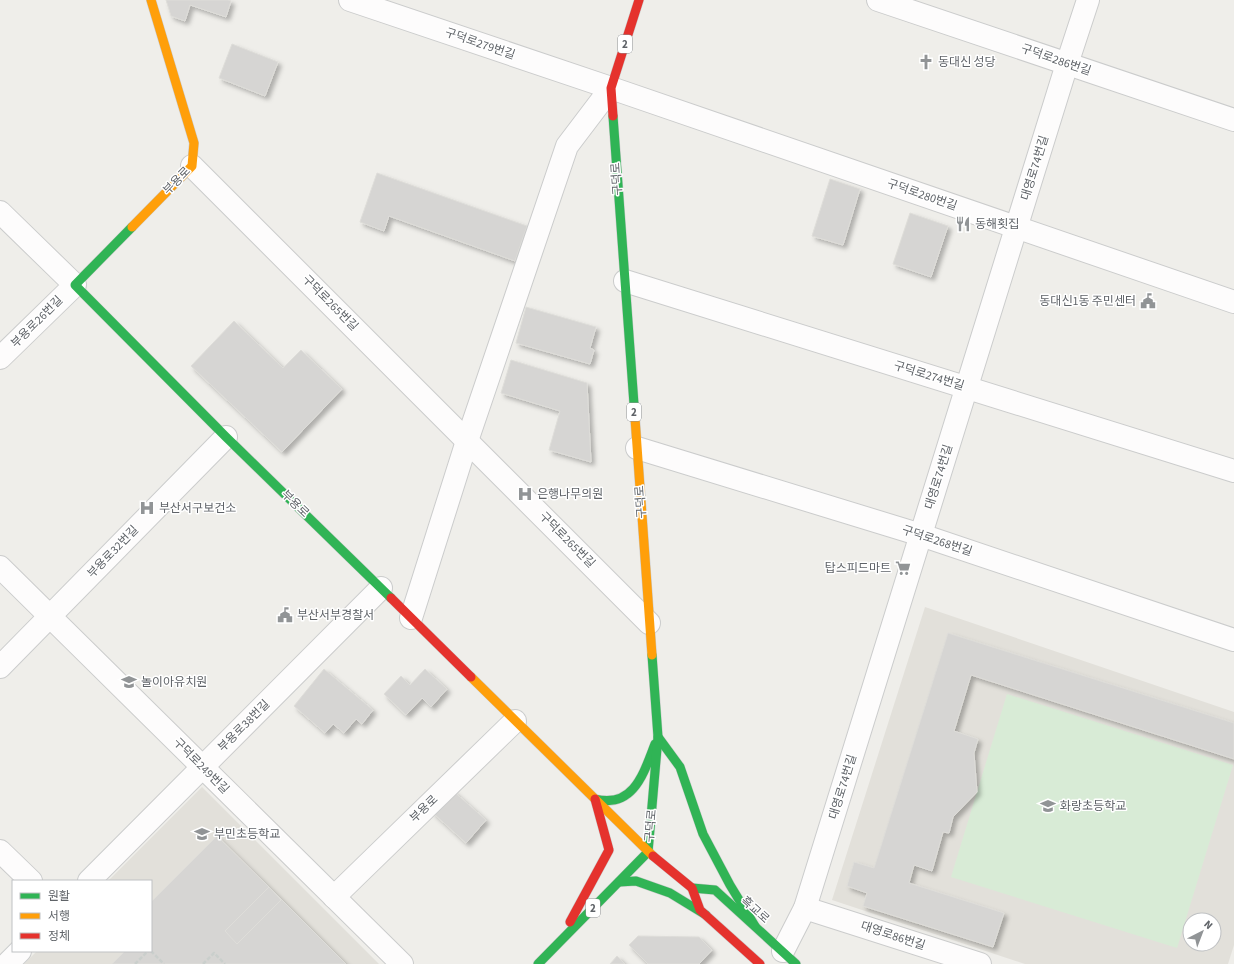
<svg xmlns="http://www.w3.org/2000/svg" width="1234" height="964" viewBox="0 0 1234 964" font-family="'Source Sans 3','Noto Sans KR',sans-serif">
  <defs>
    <filter id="shadow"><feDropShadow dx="3.5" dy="3.5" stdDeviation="2" flood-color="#0004"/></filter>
  </defs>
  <rect width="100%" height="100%" fill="#efeeea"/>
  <g fill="#e2e0da" fill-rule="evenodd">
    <path d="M925,607L1234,712V945L1228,964H1025L832,900ZM1190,920H1214V944H1190Z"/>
    <polygon points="202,787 379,964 24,964 37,951 151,951 151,881 108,881"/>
  </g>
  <polygon fill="#d8ebd6" points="1007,694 1233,765 1177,948 951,877"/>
  <g fill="#d6d5d3" stroke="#deddd9" filter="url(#shadow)">
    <polygon points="166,0 228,0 231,1 226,17 190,5 185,21 171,16"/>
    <polygon points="232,44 278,62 265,96 219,78"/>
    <polygon points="377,173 527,226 515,261 389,216 384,231 360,222"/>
    <polygon points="830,179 860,189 843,245 812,236"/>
    <polygon points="910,213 948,226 931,277 893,264"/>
    <polygon points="526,307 596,327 590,348 594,350 590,364 516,343"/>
    <polygon points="234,321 283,368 301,350 342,389 282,452 191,366"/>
    <polygon points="511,360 587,383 591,462 549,450 560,411 501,393"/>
    <polygon points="948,633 1234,723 1234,759 971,675 954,731 978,739 974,753 977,792 953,817 949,833 943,832 932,871 914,865 909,883 1004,913 993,947 863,906 867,893 847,886 854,862 874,868"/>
    <polygon points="324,669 373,710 362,724 356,719 344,733 333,724 325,733 294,706"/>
    <polygon points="425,669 447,689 431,707 422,698 406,715 384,694 401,676 410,685"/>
    <polygon points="452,790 486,820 466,843 432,812"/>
    <polygon points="217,836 269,887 346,964 112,964 125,951 151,951 151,902"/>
    <polygon points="269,887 281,900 237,944 225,931"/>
    <polygon points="638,936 699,937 712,950 699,964 648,964 629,945"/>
    <polygon points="617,956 625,964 610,964"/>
  </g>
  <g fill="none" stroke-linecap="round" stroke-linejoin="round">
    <g stroke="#cbcccc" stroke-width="24">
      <g id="street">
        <polyline points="350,0 611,88 1234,302"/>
        <polyline points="878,0 1234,120"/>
        <polyline points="192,166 649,623"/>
        <polyline points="0,212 75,285 0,358"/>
        <polyline points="625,281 1234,471"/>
        <polyline points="637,448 921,535 1234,640"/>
        <polyline points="0,567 402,964"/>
        <polyline points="411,618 467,441 567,146 611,88"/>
        <polyline points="0,667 226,437"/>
        <polyline points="0,851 31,881"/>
        <polyline points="89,881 381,588"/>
        <polyline points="334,897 515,721"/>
        <polyline points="805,908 980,964"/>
        <polyline points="783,951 805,908 1067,64 1088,0"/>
        <polyline points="7,964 20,951"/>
      </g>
    </g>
    <g stroke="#cacacb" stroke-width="10">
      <g id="fast">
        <polyline points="613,116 635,418"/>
        <polyline points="132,227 75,285 226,437 391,598"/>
        <polyline points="658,737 680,767 703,834 730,885 755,926"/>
        <path d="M595,799C634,809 644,772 655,744"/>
        <polyline points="619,882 636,881 670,893 706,915"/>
        <polyline points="692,888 715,890 796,964"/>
        <polyline points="538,964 648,852 658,737 652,655"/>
      </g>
    </g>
    <g stroke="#cacacb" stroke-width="10">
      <g id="slow">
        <polyline points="132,227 192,166 194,143 151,0"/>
        <polyline points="635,418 652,655"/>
        <polyline points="471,677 653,856"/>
      </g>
    </g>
    <g stroke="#cacacb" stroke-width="10">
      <g id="jam">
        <polyline points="613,116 611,88 639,0"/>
        <polyline points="391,598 471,677"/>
        <polyline points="653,856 692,888 700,910 760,964"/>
        <polyline points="570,922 609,850 595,799"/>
      </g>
    </g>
    <g stroke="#cacfcc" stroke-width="2.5" stroke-dasharray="4 2" stroke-linecap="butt">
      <polyline points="151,951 164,964"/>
      <polyline points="135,964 148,951"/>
      <polyline points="203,964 214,953 225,964"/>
    </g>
    <use href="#street" stroke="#fdfcfc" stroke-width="22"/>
    <use href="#fast" stroke="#30b455" stroke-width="9"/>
    <use href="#slow" stroke="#ff9f0a" stroke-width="9"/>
    <use href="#jam" stroke="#e5322d" stroke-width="9"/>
  </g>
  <defs>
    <g id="church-bare" transform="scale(1.2)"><path d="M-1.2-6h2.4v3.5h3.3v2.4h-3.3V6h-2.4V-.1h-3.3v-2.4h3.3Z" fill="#919496" stroke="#fff" stroke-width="2.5" paint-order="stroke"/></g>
    <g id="restaurant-bare" transform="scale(1.2)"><path d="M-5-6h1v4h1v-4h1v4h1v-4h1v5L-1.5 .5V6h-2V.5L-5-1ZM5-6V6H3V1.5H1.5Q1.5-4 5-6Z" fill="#919496" stroke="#fff" stroke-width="2.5" paint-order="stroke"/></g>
    <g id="civic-bare" transform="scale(1.2)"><path d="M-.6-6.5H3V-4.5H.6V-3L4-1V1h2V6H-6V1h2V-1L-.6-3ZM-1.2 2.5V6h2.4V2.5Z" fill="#919496" stroke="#fff" stroke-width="2.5" paint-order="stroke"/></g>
    <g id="hospital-bare" transform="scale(1.2)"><path d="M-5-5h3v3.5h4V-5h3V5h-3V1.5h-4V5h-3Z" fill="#919496" stroke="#fff" stroke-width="2.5" paint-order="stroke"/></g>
    <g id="supermarket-bare" transform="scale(1.2)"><path d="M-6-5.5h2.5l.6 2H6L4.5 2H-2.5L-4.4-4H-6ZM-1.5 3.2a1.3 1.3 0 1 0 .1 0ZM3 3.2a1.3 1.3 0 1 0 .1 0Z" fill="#919496" stroke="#fff" stroke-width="2.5" paint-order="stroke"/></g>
    <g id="school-bare" transform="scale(1.2)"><path d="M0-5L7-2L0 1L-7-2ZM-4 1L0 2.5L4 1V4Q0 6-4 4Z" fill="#919496" stroke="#fff" stroke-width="2.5" paint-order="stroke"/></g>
  </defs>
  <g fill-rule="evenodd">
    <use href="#church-bare" x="926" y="62"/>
    <use href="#restaurant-bare" x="963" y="224"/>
    <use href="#civic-bare" x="1148" y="301"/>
    <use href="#hospital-bare" x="525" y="494"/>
    <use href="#hospital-bare" x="147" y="508"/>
    <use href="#supermarket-bare" x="903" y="568"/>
    <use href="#civic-bare" x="285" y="615"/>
    <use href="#school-bare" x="129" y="682"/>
    <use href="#school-bare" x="1048" y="806"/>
    <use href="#school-bare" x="202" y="834"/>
  </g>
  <g text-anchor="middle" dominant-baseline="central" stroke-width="3" stroke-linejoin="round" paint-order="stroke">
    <g fill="#fff" stroke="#8f9295" stroke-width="1">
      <rect x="618" y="35" width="14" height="18" rx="3"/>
      <rect x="627" y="403" width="14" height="18" rx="3"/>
      <rect x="586" y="899" width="14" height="18" rx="3"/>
    </g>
    <g font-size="11" font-weight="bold" fill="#5f6368">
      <text x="625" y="44">2</text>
      <text x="634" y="412">2</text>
      <text x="593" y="908">2</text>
    </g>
    <g font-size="12" fill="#5f6368" stroke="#fff">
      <text transform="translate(480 44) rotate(19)">구덕로279번길</text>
      <text transform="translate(1056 60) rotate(19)">구덕로286번길</text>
      <text transform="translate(1035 168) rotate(-73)">대영로74번길</text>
      <text transform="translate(617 179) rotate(-94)">구덕로</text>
      <text transform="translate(177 181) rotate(-46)">부용로</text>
      <text transform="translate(922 195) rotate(19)">구덕로280번길</text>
      <text transform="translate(330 303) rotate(45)">구덕로265번길</text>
      <text transform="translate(37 322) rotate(-45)">부용로26번길</text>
      <text transform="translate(929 376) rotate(17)">구덕로274번길</text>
      <text transform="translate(939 477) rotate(-73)">대영로74번길</text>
      <text transform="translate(641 502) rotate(-94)">구덕로</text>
      <text transform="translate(295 504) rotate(44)">부용로</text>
      <text transform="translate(567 540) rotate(45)">구덕로265번길</text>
      <text transform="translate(937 541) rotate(18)">구덕로268번길</text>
      <text transform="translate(113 552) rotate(-46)">부용로32번길</text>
      <text transform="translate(244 726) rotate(-45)">부용로38번길</text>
      <text transform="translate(201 766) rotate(45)">구덕로249번길</text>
      <text transform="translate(843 787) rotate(-73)">대영로74번길</text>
      <text transform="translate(424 809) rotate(-44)">부용로</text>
      <text transform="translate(651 826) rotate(-85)">구덕로</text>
      <text transform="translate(755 910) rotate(42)">흑교로</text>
      <text transform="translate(893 936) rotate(18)">대영로86번길</text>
    </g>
    <g font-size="12" fill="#5f6368" stroke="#fff" text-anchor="start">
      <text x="938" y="62">동대신 성당</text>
      <text x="975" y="224">동해횟집</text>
      <text x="1136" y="301" text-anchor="end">동대신1동 주민센터</text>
      <text x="537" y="494">은행나무의원</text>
      <text x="159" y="508">부산서구보건소</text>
      <text x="891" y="568" text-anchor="end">탑스피드마트</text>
      <text x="297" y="615">부산서부경찰서</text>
      <text x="141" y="682">놀이아유치원</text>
      <text x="1060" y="806">화랑초등학교</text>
      <text x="214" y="834">부민초등학교</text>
    </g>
  </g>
  <rect x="12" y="880" width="140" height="72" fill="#ffffff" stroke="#bfc1c3"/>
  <rect x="20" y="893" width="20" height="6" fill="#30b455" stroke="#bfc1c3"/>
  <text x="48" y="900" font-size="12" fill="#5f6368">원활</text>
  <rect x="20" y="913" width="20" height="6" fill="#ff9f0a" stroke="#bfc1c3"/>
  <text x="48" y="920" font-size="12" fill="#5f6368">서행</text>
  <rect x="20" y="933" width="20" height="6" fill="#e5322d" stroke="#bfc1c3"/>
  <text x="48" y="940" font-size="12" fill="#5f6368">정체</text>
  <g transform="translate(1202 932) rotate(42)"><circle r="19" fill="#ffffff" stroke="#bfc1c3"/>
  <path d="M0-3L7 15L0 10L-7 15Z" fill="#919496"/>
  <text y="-6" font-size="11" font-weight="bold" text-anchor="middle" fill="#5f6368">N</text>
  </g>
</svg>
